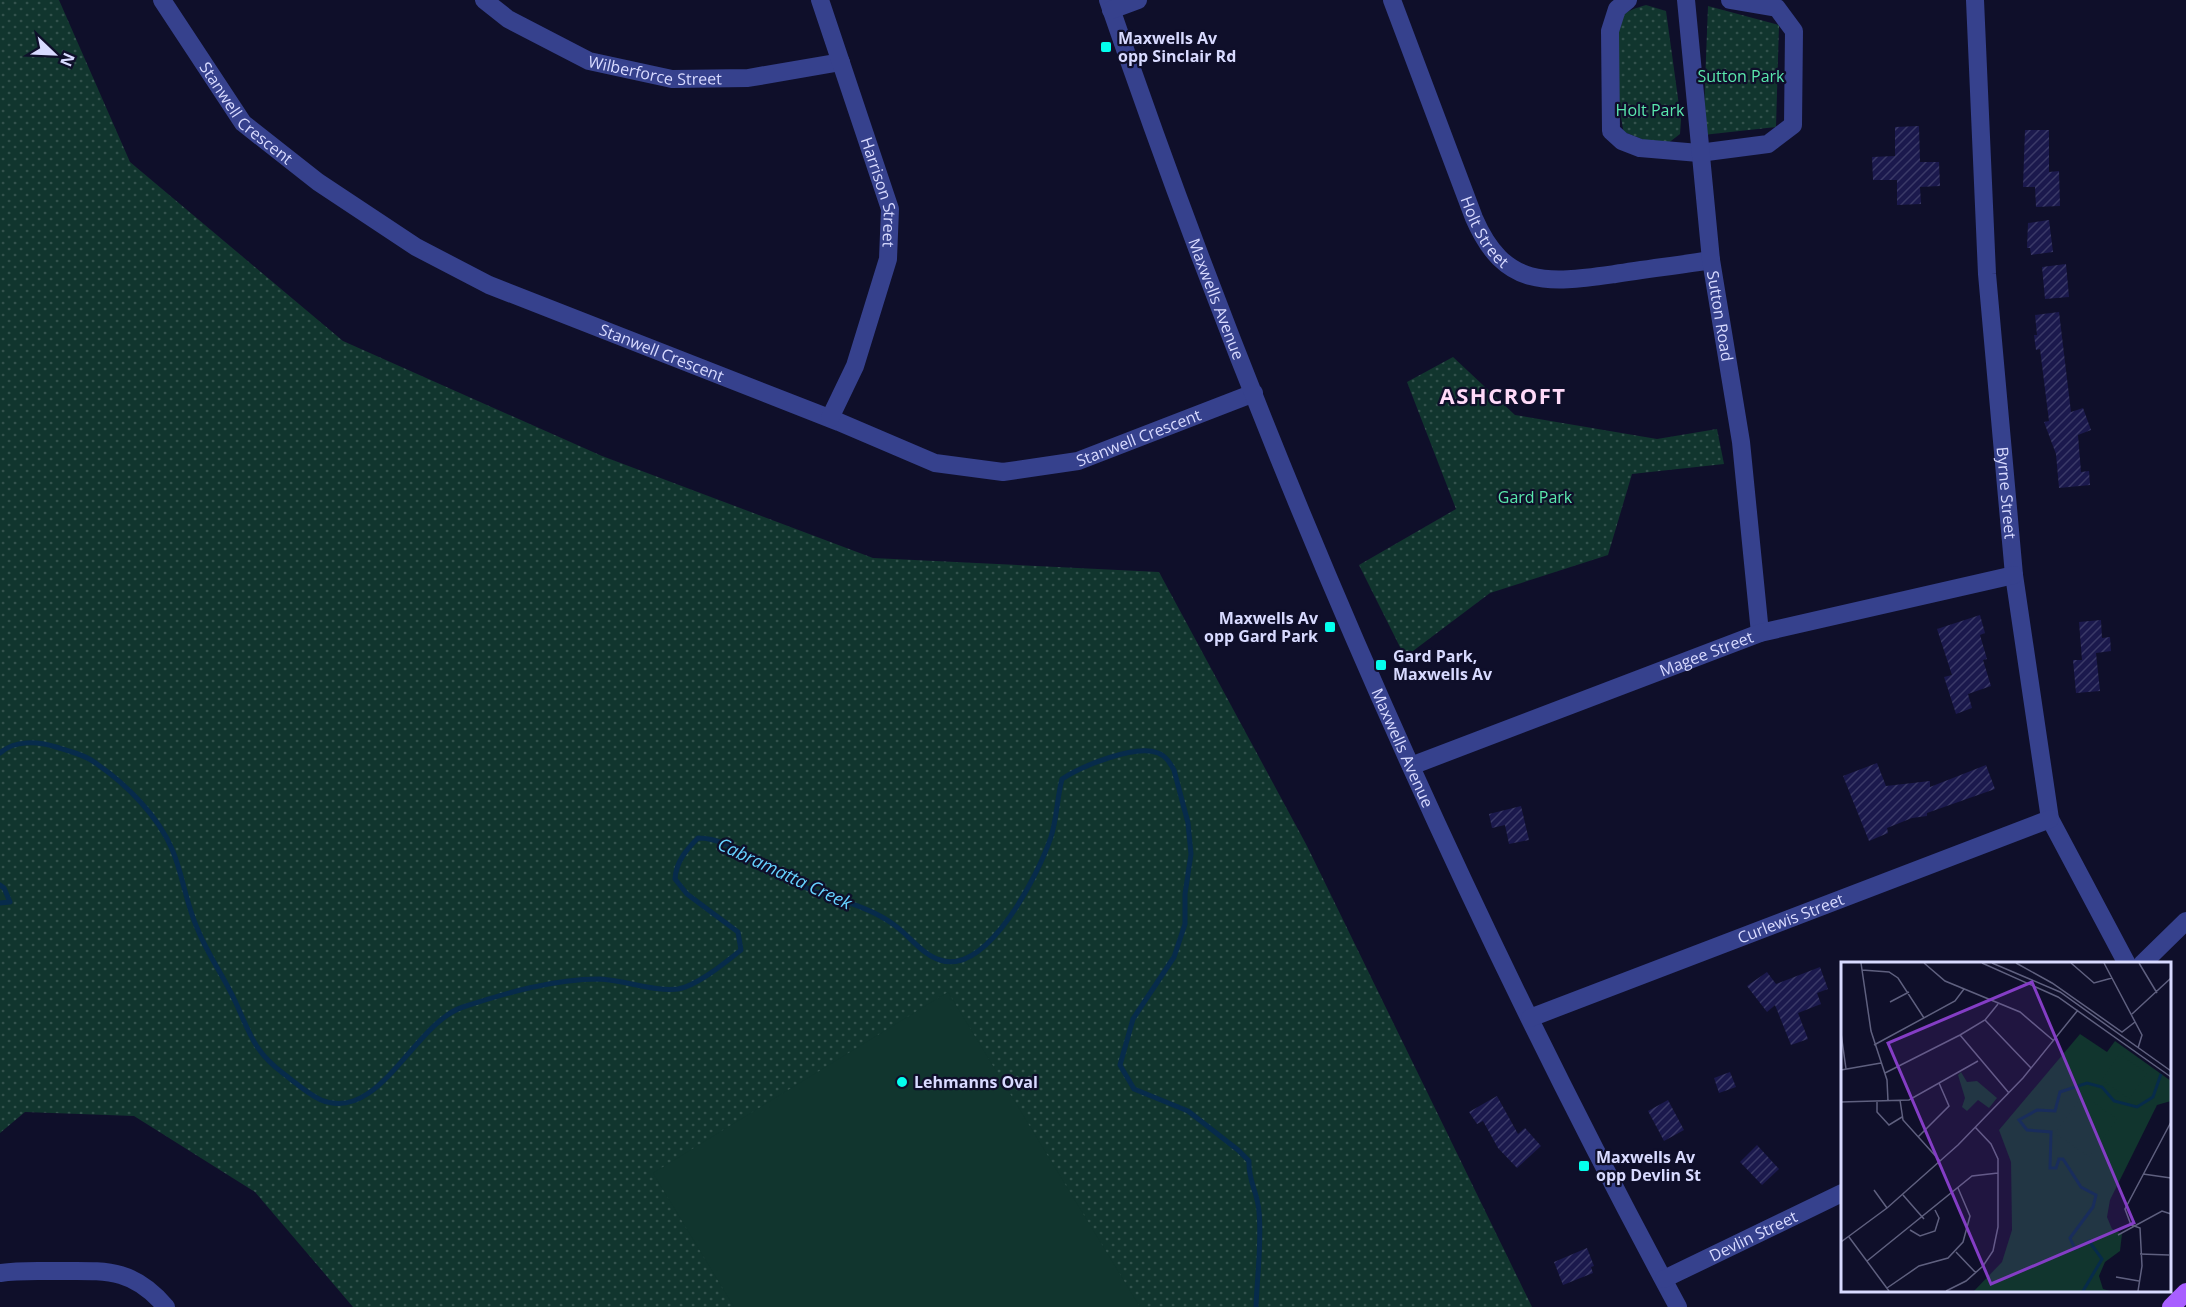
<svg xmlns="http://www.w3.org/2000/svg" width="2186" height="1307" viewBox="0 0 2186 1307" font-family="'Open Sans',sans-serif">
  <defs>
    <pattern id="park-dots" width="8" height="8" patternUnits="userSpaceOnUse" patternTransform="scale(1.5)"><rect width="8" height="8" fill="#11352e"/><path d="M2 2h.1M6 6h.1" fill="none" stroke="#33524d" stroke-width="1.8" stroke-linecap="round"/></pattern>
    <pattern id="building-hatch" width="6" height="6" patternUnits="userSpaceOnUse" patternTransform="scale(1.5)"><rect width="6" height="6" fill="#1b194d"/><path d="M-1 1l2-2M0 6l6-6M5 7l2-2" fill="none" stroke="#3b3a68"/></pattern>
  </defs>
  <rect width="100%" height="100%" fill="#0f0f2a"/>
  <g fill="url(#park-dots)">
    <polygon points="0,0 59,0 130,162 343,341 602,456 873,558 1159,572 1307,846 1532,1307 353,1307 255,1192 134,1116 25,1112 0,1133"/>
    <path d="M1646,5L1666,11L1681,120L1680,134L1667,144L1652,143L1624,132C1619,112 1612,35 1621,18C1626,10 1637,8 1646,5Z"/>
    <polygon points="1708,6 1779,25 1776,127 1703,135"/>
    <polygon points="1453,357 1515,415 1657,439 1717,429 1724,464 1632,474 1608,555 1490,593 1405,657 1359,565 1456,509 1407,382"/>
  </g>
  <polygon fill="#11352e" points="948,992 1140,1307 734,1307 653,1173"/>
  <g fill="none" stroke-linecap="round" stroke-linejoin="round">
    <g stroke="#072b4b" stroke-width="5">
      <path d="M0,753C15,740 37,741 56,747C69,751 86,755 97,764C127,785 158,816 172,849C183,875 186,904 198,930C208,955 224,977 235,1001C250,1033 253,1051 284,1074C296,1083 308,1094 321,1100C379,1124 414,1023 463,1007C506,993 553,979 599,979C624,980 655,992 678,989C697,986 726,962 741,950L738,932L687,894L675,879C676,862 686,850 698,838C728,838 746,859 772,871C787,878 802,887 817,892C842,901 871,908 893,924C909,935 921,954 940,960C988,976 1039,873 1051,837C1057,818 1057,798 1062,779C1082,766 1135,744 1158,753C1166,756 1170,763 1174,770L1188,823L1191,854L1185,894V924L1174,957L1133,1019L1120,1065L1134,1089L1188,1111L1238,1150L1249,1161C1248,1181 1258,1193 1259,1212C1262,1243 1257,1276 1256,1307"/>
      <polyline points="0,885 4,888 10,902 0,903"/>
    </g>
  </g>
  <g fill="url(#building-hatch)">
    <polygon points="1919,126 1920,162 1939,162 1940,186 1920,187 1921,204 1897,205 1897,180 1873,180 1872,157 1895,156 1895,127"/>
    <polygon points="2025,130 2049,130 2049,172 2059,171 2060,206 2036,207 2035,187 2023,187"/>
    <polygon points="2049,220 2053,252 2031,255 2030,248 2027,248 2028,223"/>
    <polygon points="2066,264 2069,297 2045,299 2042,267"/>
    <polygon points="2059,312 2071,412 2083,408 2091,430 2078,435 2081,472 2089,471 2090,485 2059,488 2056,454 2044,422 2049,421 2040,349 2036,350 2034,335 2037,335 2035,315"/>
    <polygon points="1980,615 1985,633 1980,635 1987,659 1983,660 1991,686 1968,694 1972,708 1956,714 1944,677 1952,675 1937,629"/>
    <polygon points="2101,620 2102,638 2110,637 2111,651 2096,653 2100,691 2076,693 2073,660 2082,660 2079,622"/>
    <polygon points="1877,763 1886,786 1930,781 1930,787 1986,765 1995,789 1927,813 1927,816 1912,818 1887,828 1888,833 1869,841 1843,776"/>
    <polygon points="1521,806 1529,840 1509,844 1505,825 1492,828 1489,814"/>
    <polygon points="1820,967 1828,989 1817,993 1821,1004 1798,1013 1808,1039 1791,1045 1775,1005 1767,1012 1747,986 1767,972 1776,984"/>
    <polygon points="1730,1072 1736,1087 1719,1093 1714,1078"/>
    <polygon points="1497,1096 1518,1134 1525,1128 1541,1146 1517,1168 1498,1148 1483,1121 1477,1124 1469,1112"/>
    <polygon points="1668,1100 1684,1130 1664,1141 1648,1111"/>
    <polygon points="1757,1145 1779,1169 1762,1185 1740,1162"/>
    <polygon points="1587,1248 1594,1266 1591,1267 1593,1273 1563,1285 1554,1262"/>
  </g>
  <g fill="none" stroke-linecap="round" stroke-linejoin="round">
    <g stroke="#36418d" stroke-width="18">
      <path id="s1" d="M162,0L243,123L318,182L416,247L489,285L839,422L935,463L1003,472L1078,461L1254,393"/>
      <path id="s2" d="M484,0L508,19L589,61L672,79L748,78L841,62"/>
      <path id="s3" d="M820,0L890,209L888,259L855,366L830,418"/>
      <path id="s4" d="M1108,0C1262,450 1452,888 1678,1307"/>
      <path id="s5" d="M1392,0L1474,218C1505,290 1549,283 1615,274C1647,269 1679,265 1711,260"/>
      <polyline points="1628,0 1617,9 1610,31 1611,131 1622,141 1640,148 1699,153 1768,144 1793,125 1794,31 1777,8 1730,0"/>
      <path id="s6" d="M1686,0L1711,260L1741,442L1760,633"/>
      <path id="s7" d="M1975,0L1987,274L2014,575L2050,819L2127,964"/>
      <polyline points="1111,10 1138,0"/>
      <path id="s8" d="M1411,766L1760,633L2014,575"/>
      <polyline points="2142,964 2186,921"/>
      <path id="s9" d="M1530,1018L2050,819"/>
      <path d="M0,1273C18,1270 38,1271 56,1271C105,1271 132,1267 166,1307"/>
      <path id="s10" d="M1664,1279L1842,1193"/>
    </g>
    <polyline stroke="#a85fff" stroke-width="18" points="2171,1307 2186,1292"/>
  </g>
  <g fill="#04ffee" stroke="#0f0f2a" stroke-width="2">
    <rect x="1100" y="41" width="12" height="12" rx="3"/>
    <rect x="1324" y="621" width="12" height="12" rx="3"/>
    <rect x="1375" y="659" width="12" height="12" rx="3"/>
    <circle cx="902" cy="1082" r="6"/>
    <rect x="1578" y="1160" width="12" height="12" rx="3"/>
  </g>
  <g text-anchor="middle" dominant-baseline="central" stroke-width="4.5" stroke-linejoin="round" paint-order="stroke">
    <g font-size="16" font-weight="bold" fill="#d8daff" stroke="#0f0f2a" text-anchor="start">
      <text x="1118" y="38">Maxwells Av<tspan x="1118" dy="18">opp Sinclair Rd</tspan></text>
      <text x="1318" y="618" text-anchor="end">Maxwells Av<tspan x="1318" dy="18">opp Gard Park</tspan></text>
      <text x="1393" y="656">Gard Park,<tspan x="1393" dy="18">Maxwells Av</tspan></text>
      <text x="914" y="1082">Lehmanns Oval</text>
      <text x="1596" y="1157">Maxwells Av<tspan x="1596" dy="18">opp Devlin St</tspan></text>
    </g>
    <g font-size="16" fill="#d8daff" stroke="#0f0f2a">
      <text stroke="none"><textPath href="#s2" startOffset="189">Wilberforce Street</textPath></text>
      <text stroke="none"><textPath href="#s1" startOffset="142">Stanwell Crescent</textPath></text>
      <text stroke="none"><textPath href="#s3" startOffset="202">Harrison Street</textPath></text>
      <text stroke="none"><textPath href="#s5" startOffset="250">Holt Street</textPath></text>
      <text stroke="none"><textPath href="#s4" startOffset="318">Maxwells Avenue</textPath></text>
      <text stroke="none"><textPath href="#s6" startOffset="318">Sutton Road</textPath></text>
      <text stroke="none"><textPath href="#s1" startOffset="628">Stanwell Crescent</textPath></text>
      <text stroke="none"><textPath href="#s1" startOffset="1132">Stanwell Crescent</textPath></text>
      <text stroke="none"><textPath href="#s7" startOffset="494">Byrne Street</textPath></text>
      <text stroke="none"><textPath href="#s8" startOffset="316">Magee Street</textPath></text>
      <text stroke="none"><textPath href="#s4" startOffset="804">Maxwells Avenue</textPath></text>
      <text stroke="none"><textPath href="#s9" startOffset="279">Curlewis Street</textPath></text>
      <text stroke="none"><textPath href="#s10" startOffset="99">Devlin Street</textPath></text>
    </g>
    <g font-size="16" fill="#5ae9ad" stroke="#0f0f2a">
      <text x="1741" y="76">Sutton Park</text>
      <text x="1650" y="110">Holt Park</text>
      <text x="1535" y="497">Gard Park</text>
    </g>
    <g font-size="18" font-style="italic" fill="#66d2ff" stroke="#0f0f2a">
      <text transform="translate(785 873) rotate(25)">Cabramatta Creek</text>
    </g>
    <g font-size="22" font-weight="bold" letter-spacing="1.5" fill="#ffdaf8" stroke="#0f0f2a">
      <text x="1503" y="395">ASHCROFT</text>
    </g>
  </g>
  <g transform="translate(1841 962)">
    <rect width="330" height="330" fill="#0f0f2a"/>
    <path d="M239,72L266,90L274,79L330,119V139L316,143L269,238L266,255L271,267L281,272L279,289L264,300L258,314L262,327L269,329H133L161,300L171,268L170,200L158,168ZM120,110L126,120L136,119L156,136L148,146L137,138L126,149L121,145L124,136L117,113Z" fill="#11352e"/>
    <path d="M278,92L306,111L288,137L261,118ZM242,133L276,157L248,195L214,171Z" fill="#11352e"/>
    <path fill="none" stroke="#072b4b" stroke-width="3" d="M242,329L261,297L248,279L234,287L229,276L252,245L255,233L240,225L222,197H218L215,206H209L210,170L186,168L178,158L196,148L214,149L219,130L246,121L261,125L273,139L296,145L312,135L320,112"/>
    <path fill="none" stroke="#5f607f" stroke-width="1.5" d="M20,1L30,69L46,118L47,139M83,1L104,19L179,50L213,79M141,1L217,35L330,115M151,1L219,30L330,109M175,1L211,21L281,70L294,60M230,1L253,21L271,16M263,1L301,73L297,86M298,1L316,31M21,8L48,10L57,16L83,56M49,40L68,30M291,52L330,16M144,58L190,106M0,71L5,107M119,73L168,131M33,83L114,39L123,27M0,108L40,101M44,111L119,73L144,58L157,42M59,138L62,158L99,199M0,140L68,138L137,99M36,140V150L48,163L61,155M0,161V140M77,175L108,144L98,121M302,212L330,216M33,228L46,246M62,233L83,257M69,268L79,274L94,269L98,256L94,248M277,273L321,249L330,252M8,275L48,329M0,280L46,246L117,183L182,116L237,48M115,290L135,311M299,292L328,293M26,299L131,214L157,211M275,315L298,319M46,326L78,304L107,296L122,280L129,254L117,226M105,329L125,319L142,304L152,289L157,265V197L150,182L134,165M297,329L301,304L299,266L290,263L284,247L330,160"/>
    <path fill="#843dc5" fill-opacity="0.15" stroke="#843dc5" stroke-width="3" d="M191,20L293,261L150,322L47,81Z"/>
    <rect width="330" height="330" fill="none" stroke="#d8daff" stroke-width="3"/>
  </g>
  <g transform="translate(54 54) rotate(113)" stroke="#0f0f2a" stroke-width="4.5" paint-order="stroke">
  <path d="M0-4.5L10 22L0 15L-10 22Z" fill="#d8daff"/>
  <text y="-9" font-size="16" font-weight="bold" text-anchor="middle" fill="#d8daff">N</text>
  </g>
</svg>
